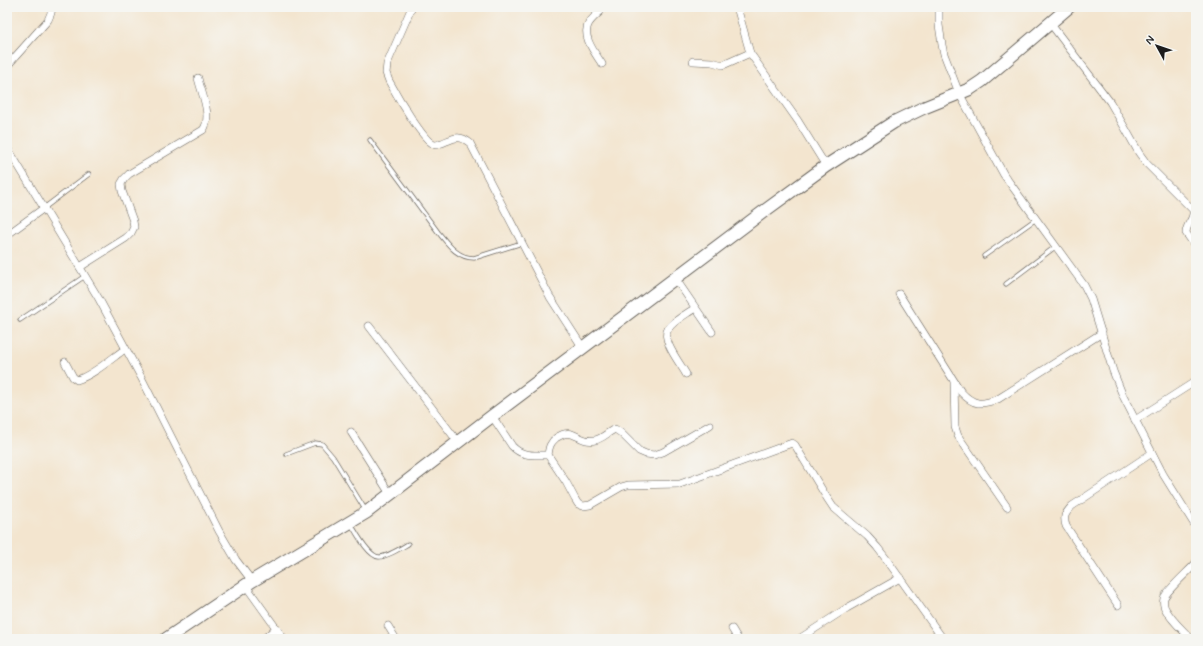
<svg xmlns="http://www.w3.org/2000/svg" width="1203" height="646" viewBox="0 0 1203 646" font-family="Mynerve,sans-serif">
  <rect width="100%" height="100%" fill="#f6f6f2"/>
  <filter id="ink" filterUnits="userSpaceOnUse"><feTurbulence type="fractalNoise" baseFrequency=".025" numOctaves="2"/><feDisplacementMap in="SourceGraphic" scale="8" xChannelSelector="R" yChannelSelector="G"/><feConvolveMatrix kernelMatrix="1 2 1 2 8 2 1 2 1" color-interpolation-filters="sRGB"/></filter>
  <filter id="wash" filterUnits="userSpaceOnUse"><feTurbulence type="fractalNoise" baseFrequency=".012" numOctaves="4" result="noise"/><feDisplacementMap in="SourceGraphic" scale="16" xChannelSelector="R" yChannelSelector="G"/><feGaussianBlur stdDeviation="0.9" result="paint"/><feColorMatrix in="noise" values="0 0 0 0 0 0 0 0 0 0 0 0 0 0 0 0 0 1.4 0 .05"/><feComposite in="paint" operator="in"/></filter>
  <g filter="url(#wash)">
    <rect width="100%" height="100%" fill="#f3e5cf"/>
  </g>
  <g filter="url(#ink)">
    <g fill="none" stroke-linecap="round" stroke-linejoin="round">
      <g stroke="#67625b" stroke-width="5">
        <g id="service">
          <path d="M370,140L438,232C448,244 457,258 474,258L522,243"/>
          <polyline points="44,208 89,174"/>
          <polyline points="984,256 1036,219"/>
          <polyline points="1006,284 1055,247"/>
          <polyline points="20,320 85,276"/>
          <polyline points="286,454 315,443 322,444 333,457 366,511"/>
          <path d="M351,524C356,532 368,556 379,557C387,557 401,548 408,544"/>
        </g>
      </g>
      <g stroke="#67625b" stroke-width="8">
        <g id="minor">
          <polyline points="737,7 750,53 798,121 826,166"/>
          <polyline points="939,7 939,25 942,45 944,54 959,93 1004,175 1084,285 1091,299 1113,371 1123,396 1163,474 1196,527"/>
          <path d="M411,9L387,64L386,73L389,81C395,92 425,145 436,145C438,145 440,143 442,143C454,138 459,134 470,143L550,297L583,348"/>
          <path d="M1050,23L1110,102L1125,128L1139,153L1147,164L1193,210C1195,219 1186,224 1186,233L1196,247"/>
          <polyline points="693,61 712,62 723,65 750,53"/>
          <path d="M602,64C595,53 581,36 589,23C593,17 600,12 605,7"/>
          <polyline points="7,66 48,20 51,13 52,7"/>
          <polyline points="7,147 99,299 141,377 219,531 236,560 252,581"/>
          <polyline points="7,235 44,208"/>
          <path d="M80,267L126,238L131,233L134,227L133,221L122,191L121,184L124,179L129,174L203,130C213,117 201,92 198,78"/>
          <polyline points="675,278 712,332"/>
          <path d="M899,294L961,392C974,406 981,405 998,399L1102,333"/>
          <polyline points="369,326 458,442"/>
          <path d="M65,362L73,377L77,380C93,375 111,359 125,349"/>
          <path d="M686,374C680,363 661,340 668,329C674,320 687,314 695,308"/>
          <polyline points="954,382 955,427 958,436 1007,507"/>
          <path d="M492,416L512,446C522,457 534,455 548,455C549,447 550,443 556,438C574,425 578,444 595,440C602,439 608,432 615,429L621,433L639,451L646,454L654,455L663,452L710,425"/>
          <polyline points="1135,420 1196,381"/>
          <polyline points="351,432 390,494"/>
          <polyline points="548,455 566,482 575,499 578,504 583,506 590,505 621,487 628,485 680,484 792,443 795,445 827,498 833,507 867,536 877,547 887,560 943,639"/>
          <polyline points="246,586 284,639"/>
          <path d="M1118,605L1066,526C1063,516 1065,514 1072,506L1152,453"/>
          <polyline points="388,626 396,639"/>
          <polyline points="732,629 738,639"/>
          <polyline points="264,639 276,628"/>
          <polyline points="799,639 847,608 900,578"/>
          <path d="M1191,639C1183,630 1172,621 1166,610C1164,607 1163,602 1164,598C1167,590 1189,571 1196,563"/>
        </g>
      </g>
      <g stroke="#67625b" stroke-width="14">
        <polyline id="trunk" points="166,639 252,581 367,512 492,416 763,212 826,166 894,122 923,108 970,89 982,81 1069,7"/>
      </g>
      <use href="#service" stroke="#fff" stroke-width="3.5"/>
      <use href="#minor" stroke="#fff" stroke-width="7"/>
      <use href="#trunk" stroke="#fff" stroke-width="12"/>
    </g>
  </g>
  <rect width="1203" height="646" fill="none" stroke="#f6f6f2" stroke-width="24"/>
  <g transform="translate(1157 46) rotate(310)" stroke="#f6f6f2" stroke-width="3" paint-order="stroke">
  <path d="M0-3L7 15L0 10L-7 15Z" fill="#1c1c1c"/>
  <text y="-6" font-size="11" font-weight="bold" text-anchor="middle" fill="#1c1c1c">N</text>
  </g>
</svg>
